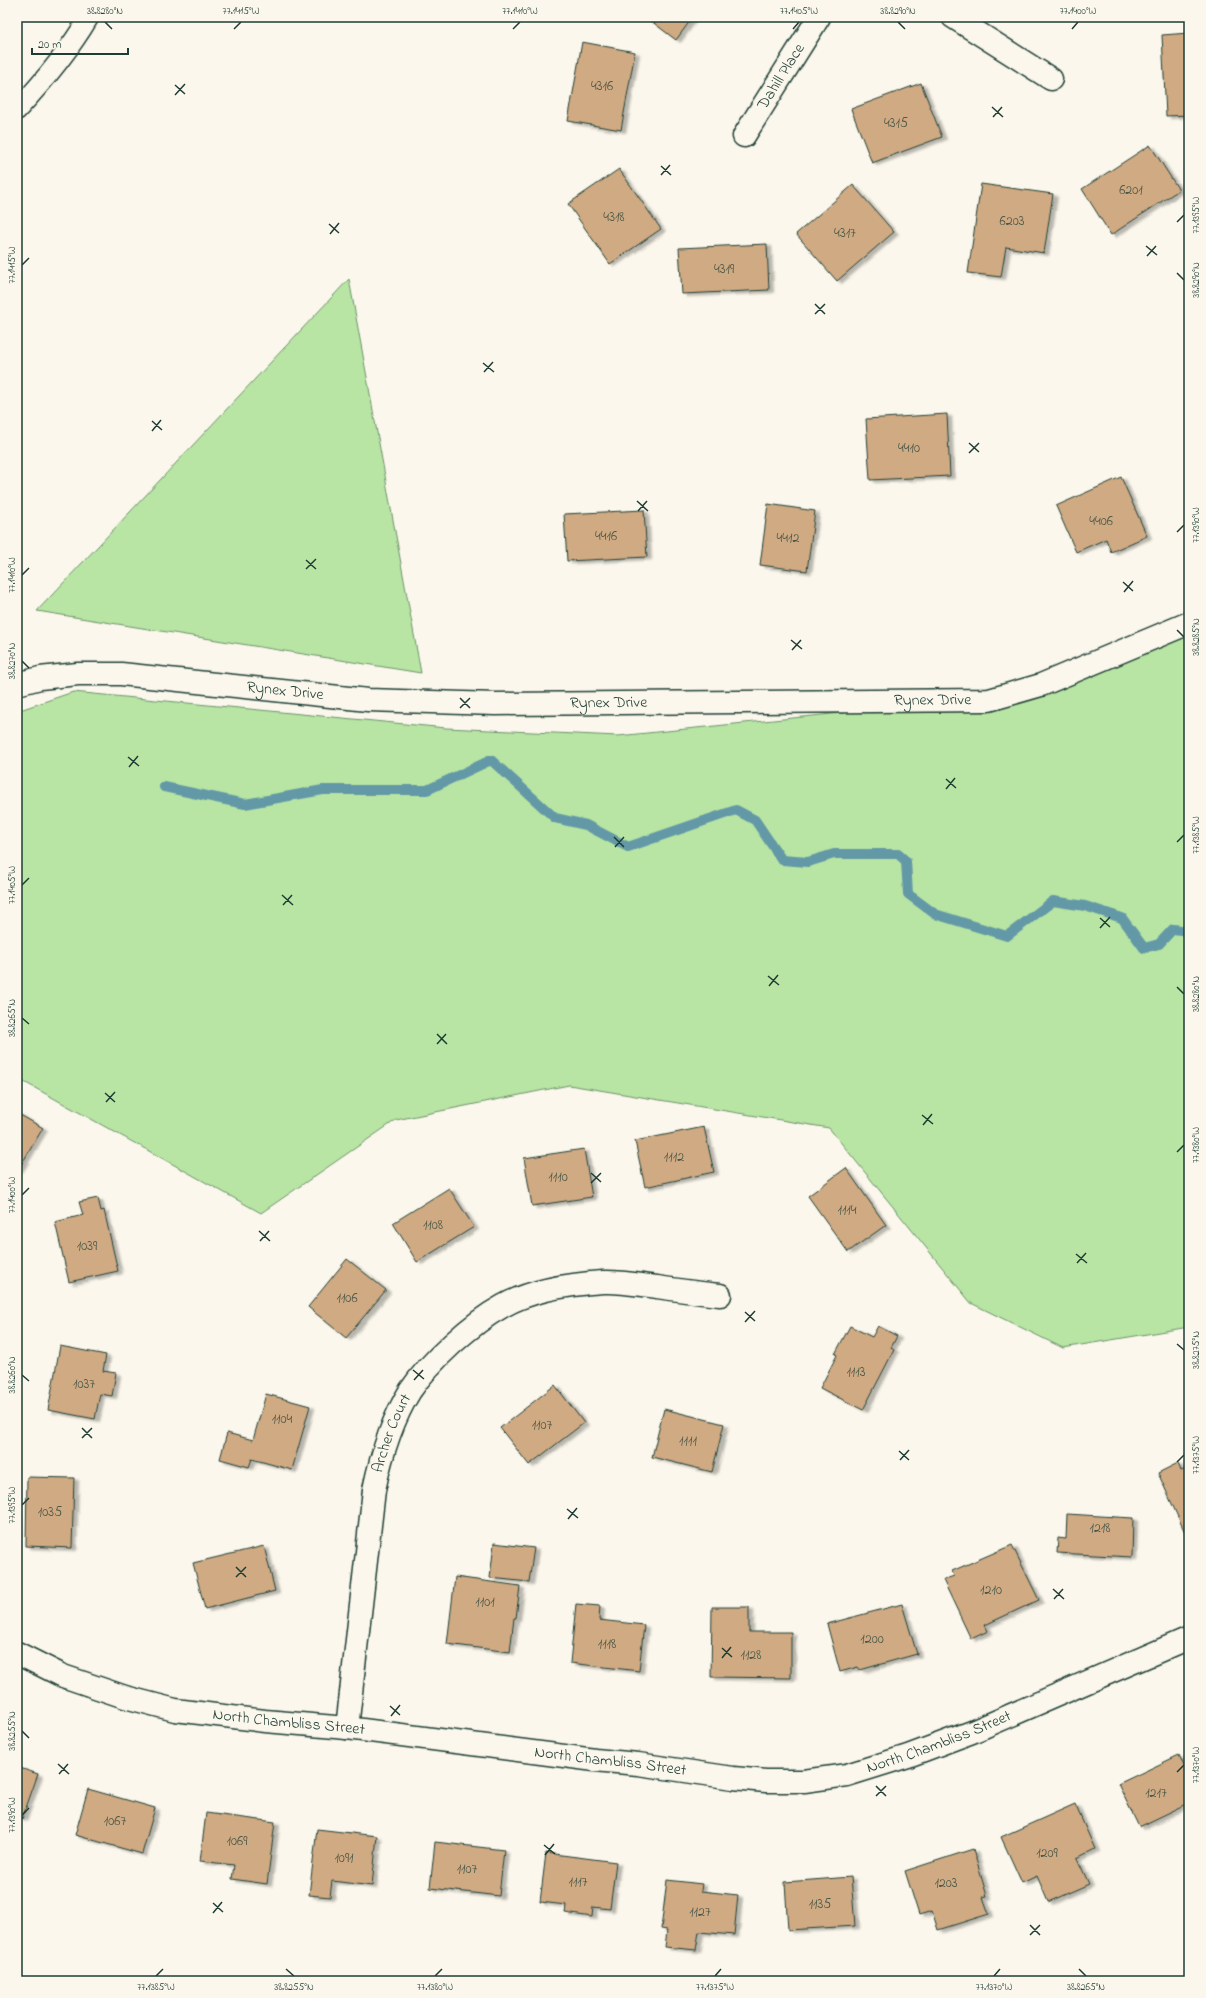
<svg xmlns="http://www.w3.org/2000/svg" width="1206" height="1998" viewBox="0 0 1206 1998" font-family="'Indie Flower',sans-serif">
  <defs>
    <filter id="shadow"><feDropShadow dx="4.5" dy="2.5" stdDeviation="1" flood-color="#0004"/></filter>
  </defs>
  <rect width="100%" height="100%" fill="#fbf7ec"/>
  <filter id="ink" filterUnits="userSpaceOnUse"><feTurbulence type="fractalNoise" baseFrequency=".025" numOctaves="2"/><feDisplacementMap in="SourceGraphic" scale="8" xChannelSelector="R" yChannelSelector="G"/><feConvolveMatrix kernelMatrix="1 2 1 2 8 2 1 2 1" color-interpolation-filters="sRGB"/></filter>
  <g filter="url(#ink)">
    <g fill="#b8e5a3" stroke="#6c916c">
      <polygon points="349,279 421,673 37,611"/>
      <polygon points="1189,627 1189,1327 1063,1348 971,1303 829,1128 569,1085 396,1120 261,1213 17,1078 17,711 73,692 446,728 618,736 1007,696"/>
    </g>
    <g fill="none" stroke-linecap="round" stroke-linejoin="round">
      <polyline stroke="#6499a7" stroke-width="10" points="164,787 245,804 323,790 427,790 491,760 555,818 586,825 628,847 736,810 755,820 782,860 808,862 834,854 898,854 906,861 908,894 935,914 1007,936 1053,901 1085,906 1122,918 1144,948 1159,944 1173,929 1189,931"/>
    </g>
    <g fill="#d0aa82" stroke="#1f3d34" filter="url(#shadow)">
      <polygon points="646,17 693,17 676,40"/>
      <polygon points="1189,33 1189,115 1166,116 1162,35"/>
      <polygon points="582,42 635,52 621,130 568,121"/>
      <polygon points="921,83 942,137 872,163 851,109"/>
      <polygon points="1150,145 1179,190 1111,235 1082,189"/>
      <polygon points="619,169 661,229 610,264 568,204"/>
      <polygon points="981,184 1053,194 1044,253 1006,247 1001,277 968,273"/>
      <polygon points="853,185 894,232 837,281 796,234"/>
      <polygon points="767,244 769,290 682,294 679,248"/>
      <polygon points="947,414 950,476 870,480 866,419"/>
      <polygon points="1121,477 1147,536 1111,552 1106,539 1076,552 1056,506"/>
      <polygon points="768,504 815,511 807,571 760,565"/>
      <polygon points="644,510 647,557 567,561 564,514"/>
      <polygon points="17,1113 43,1128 18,1170 17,1169"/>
      <polygon points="704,1127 714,1172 645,1187 635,1141"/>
      <polygon points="584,1149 592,1197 532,1206 524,1158"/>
      <polygon points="846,1168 886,1225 848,1252 808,1196"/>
      <polygon points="449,1188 474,1227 417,1262 393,1223"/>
      <polygon points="98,1198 101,1211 104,1210 118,1271 69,1282 55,1222 83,1215 79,1202"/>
      <polygon points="347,1259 386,1290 346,1338 308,1307"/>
      <polygon points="850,1326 872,1337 878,1326 897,1336 891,1348 894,1350 863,1410 820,1388 837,1355 835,1354"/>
      <polygon points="60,1346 106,1355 103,1371 116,1373 112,1396 100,1394 95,1419 48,1410"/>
      <polygon points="555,1385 584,1423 529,1465 500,1428"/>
      <polygon points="266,1394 310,1406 292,1470 252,1459 249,1467 220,1459 227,1433 253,1440"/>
      <polygon points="664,1409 724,1424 712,1472 652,1457"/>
      <polygon points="1189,1459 1189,1536 1187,1537 1158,1473 1178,1463 1181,1471 1188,1468 1185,1461"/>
      <polygon points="27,1477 74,1478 72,1548 26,1546"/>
      <polygon points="1067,1514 1133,1518 1132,1557 1057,1553 1058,1538 1066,1539"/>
      <polygon points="494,1543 534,1548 529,1582 490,1578"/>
      <polygon points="1012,1545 1039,1600 985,1625 988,1631 971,1639 943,1580 954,1576 952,1571"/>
      <polygon points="264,1546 275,1591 205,1609 193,1563"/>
      <polygon points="455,1577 520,1586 516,1618 514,1618 510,1652 447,1644"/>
      <polygon points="576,1604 600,1606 599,1620 644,1625 639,1671 570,1663"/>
      <polygon points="902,1604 917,1654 860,1670 858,1667 840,1672 827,1624"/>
      <polygon points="712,1607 749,1607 749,1632 791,1632 791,1678 711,1677"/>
      <polygon points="1179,1755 1189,1777 1189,1803 1139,1827 1118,1784"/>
      <polygon points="17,1767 38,1774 22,1819 17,1817"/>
      <polygon points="88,1789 155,1808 142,1854 75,1835"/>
      <polygon points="1075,1804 1095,1849 1077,1858 1089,1884 1048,1902 1037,1876 1022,1883 1001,1837"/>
      <polygon points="206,1813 275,1822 267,1884 232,1879 234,1865 200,1861"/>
      <polygon points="317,1829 377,1836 372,1886 332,1881 330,1897 309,1895"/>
      <polygon points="435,1842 504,1850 499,1896 430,1888"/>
      <polygon points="973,1849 987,1896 983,1897 989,1914 938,1930 932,1911 919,1915 905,1871"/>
      <polygon points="546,1853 616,1862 610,1909 593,1907 592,1917 565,1913 566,1905 540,1902"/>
      <polygon points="851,1877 855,1926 788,1930 785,1882"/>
      <polygon points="667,1880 702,1884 701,1891 738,1895 734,1935 699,1932 696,1950 665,1947 667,1930 661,1929"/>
    </g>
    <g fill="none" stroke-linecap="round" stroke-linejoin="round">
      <g stroke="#1f3d34" stroke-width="22">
        <path id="service" d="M17,110C44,81 69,51 89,17"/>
      </g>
      <g stroke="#1f3d34" stroke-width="25">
        <g id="minor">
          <polyline points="953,17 1051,79"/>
          <path id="s1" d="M744,136L819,17"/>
          <path id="s2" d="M17,684L40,678L78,674H121L368,700L495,704L989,700L1041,685L1189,623"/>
          <path id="s3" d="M17,1653L63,1676L125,1697L175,1710L265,1721L347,1728L595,1760L638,1764L733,1778L766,1781H804L847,1775L908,1756L972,1732L1189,1638"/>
          <path id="s4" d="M347,1728L374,1490C381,1456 392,1420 410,1391C430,1361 472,1323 503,1306C531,1290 572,1284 603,1282C621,1281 639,1285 657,1287C678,1290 699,1293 720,1295"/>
        </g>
      </g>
      <use href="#service" stroke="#fbf7ec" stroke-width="19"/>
      <use href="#minor" stroke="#fbf7ec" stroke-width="22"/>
    </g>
  </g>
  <path fill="none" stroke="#1f3d34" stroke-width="1.5" d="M105,22L112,29M898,22L905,29M234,29L241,22M513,29L520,22M793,29L799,22M1072,29L1078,22M175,85L185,94M175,95L185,84M992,107L1003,117M993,117L1002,107M661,166L671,175M661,175L670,165M1177,222L1184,215M329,224L339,233M330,234L339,223M1146,246L1157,255M1147,256L1156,246M22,265L29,258M1177,273L1184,280M815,304L825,314M815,314L825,304M483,363L494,372M484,372L493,362M152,421L162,430M152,431L161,420M969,443L979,452M969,453L979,443M637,501L648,511M638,511L647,501M1177,532L1184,525M306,560L316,569M306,569L316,559M22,575L29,568M1123,582L1133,591M1124,592L1133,581M1177,630L1184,637M791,640L802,649M792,650L801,640M22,661L29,668M460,698L470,708M460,708L470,698M128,757L139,766M129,767L138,756M946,779L956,788M946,789L955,778M614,837L624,847M1177,842L1184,835M615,847L624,837M22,885L29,878M282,895L293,905M283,905L292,895M1100,918L1110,927M1100,928L1110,917M768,976L779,985M769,986L778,975M1177,987L1184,994M22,1018L29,1024M437,1034L447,1044M437,1044L446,1034M105,1093L115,1102M106,1102L115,1092M922,1115L933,1124M923,1125L932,1114M1177,1152L1184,1145M591,1173L601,1182M591,1183L601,1173M22,1195L29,1188M259,1231L270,1241M260,1241L269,1231M1076,1254L1087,1263M1077,1263L1086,1253M745,1312L755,1321M745,1322L755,1311M1177,1344L1184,1350M413,1370L424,1379M22,1375L29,1381M414,1380L423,1370M82,1428L92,1438M82,1438L92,1428M899,1451L909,1460M900,1460L909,1450M1177,1462L1184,1455M22,1505L29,1498M567,1509L578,1518M568,1519L577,1508M236,1567L246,1577M236,1577L246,1567M1053,1589L1064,1599M1054,1599L1063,1589M722,1648L732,1657M722,1658L731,1647M390,1706L400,1715M391,1716L400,1705M22,1731L29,1738M58,1764L69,1774M1177,1772L1184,1765M59,1774L68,1764M876,1786L886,1796M876,1796L886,1786M22,1815L29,1808M544,1845L555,1854M545,1855L554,1844M213,1903L223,1912M213,1913L222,1902M1030,1925L1040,1935M1030,1935L1040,1925M286,1969L294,1976M1079,1969L1086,1976M156,1976L163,1969M435,1976L442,1969M715,1976L721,1969M994,1976L1000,1969"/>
  <g text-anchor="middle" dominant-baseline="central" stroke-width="4" stroke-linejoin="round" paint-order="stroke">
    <g font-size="14" fill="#4b5848">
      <text x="602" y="86">4316</text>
      <text x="896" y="123">4315</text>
      <text x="1131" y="190">6201</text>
      <text x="614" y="217">4318</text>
      <text x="1012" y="221">6203</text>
      <text x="845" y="233">4317</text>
      <text x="724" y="269">4319</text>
      <text x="909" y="448">4410</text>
      <text x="1101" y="521">4406</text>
      <text x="606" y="536">4416</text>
      <text x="788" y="538">4412</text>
      <text x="674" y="1157">1112</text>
      <text x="558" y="1177">1110</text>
      <text x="847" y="1210">1114</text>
      <text x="433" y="1225">1108</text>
      <text x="87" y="1246">1039</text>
      <text x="347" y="1298">1106</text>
      <text x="856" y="1372">1113</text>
      <text x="84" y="1384">1037</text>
      <text x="282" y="1419">1104</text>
      <text x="542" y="1425">1107</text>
      <text x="688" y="1441">1111</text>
      <text x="50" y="1512">1035</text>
      <text x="1100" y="1528">1218</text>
      <text x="991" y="1590">1210</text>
      <text x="485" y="1602">1101</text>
      <text x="872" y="1639">1200</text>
      <text x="607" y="1644">1118</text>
      <text x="751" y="1655">1128</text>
      <text x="1156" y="1793">1217</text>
      <text x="115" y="1821">1067</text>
      <text x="237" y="1841">1069</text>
      <text x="1047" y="1853">1209</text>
      <text x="344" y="1858">1091</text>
      <text x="467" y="1869">1107</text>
      <text x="578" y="1882">1117</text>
      <text x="946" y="1883">1203</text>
      <text x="820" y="1904">1135</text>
      <text x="700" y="1912">1127</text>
    </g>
    <g font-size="16" fill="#1f3d34" stroke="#fbf7ec">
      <text stroke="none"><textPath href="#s1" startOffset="70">Dahill Place</textPath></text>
      <text stroke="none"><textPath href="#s2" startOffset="270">Rynex Drive</textPath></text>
      <text stroke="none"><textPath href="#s2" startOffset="918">Rynex Drive</textPath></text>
      <text stroke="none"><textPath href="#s2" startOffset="594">Rynex Drive</textPath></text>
      <text stroke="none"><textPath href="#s4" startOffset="299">Archer Court</textPath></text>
      <text stroke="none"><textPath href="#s3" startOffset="283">North Chambliss Street</textPath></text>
      <text stroke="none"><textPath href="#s3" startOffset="943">North Chambliss Street</textPath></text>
      <text stroke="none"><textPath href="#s3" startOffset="607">North Chambliss Street</textPath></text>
    </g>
  </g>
  <rect width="1206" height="1998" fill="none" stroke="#fbf7ec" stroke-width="44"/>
  <path d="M32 48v6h96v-6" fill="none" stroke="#1f3d34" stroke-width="2"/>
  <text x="38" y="48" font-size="12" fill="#1f3d34" stroke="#fbf7ec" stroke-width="3" paint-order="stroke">20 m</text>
  <rect x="22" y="22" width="1162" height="1954" fill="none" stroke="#1f3d34" stroke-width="1.5"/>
  <g font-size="10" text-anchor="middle" fill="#1f3d34">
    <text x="105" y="14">38.8280°N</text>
    <text x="241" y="14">77.1415°W</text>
    <text x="520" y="14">77.1410°W</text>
    <text x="799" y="14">77.1405°W</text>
    <text x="898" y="14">38.8290°N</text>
    <text x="1078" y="14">77.1400°W</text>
    <text transform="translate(1195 215) rotate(-90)" y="4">77.1395°W</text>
    <text transform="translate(11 265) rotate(-90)" y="4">77.1415°W</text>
    <text transform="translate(1195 280) rotate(-90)" y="4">38.8290°N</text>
    <text transform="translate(1195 525) rotate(-90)" y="4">77.1390°W</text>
    <text transform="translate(11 575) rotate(-90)" y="4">77.1410°W</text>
    <text transform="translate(1195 637) rotate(-90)" y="4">38.8285°N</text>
    <text transform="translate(11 661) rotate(-90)" y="4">38.8270°N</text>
    <text transform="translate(1195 835) rotate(-90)" y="4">77.1385°W</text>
    <text transform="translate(11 885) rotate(-90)" y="4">77.1405°W</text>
    <text transform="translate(1195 994) rotate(-90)" y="4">38.8280°N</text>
    <text transform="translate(11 1018) rotate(-90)" y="4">38.8265°N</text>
    <text transform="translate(1195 1145) rotate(-90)" y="4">77.1380°W</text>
    <text transform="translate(11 1195) rotate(-90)" y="4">77.1400°W</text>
    <text transform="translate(1195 1350) rotate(-90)" y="4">38.8275°N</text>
    <text transform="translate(11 1375) rotate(-90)" y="4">38.8260°N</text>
    <text transform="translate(1195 1455) rotate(-90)" y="4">77.1375°W</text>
    <text transform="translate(11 1505) rotate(-90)" y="4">77.1395°W</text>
    <text transform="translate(11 1731) rotate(-90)" y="4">38.8255°N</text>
    <text transform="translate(1195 1765) rotate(-90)" y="4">77.1370°W</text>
    <text transform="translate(11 1815) rotate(-90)" y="4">77.1390°W</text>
    <text x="156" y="1990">77.1385°W</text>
    <text x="294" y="1990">38.8255°N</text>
    <text x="435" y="1990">77.1380°W</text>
    <text x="715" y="1990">77.1375°W</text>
    <text x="994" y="1990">77.1370°W</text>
    <text x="1086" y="1990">38.8265°N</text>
  </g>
</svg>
